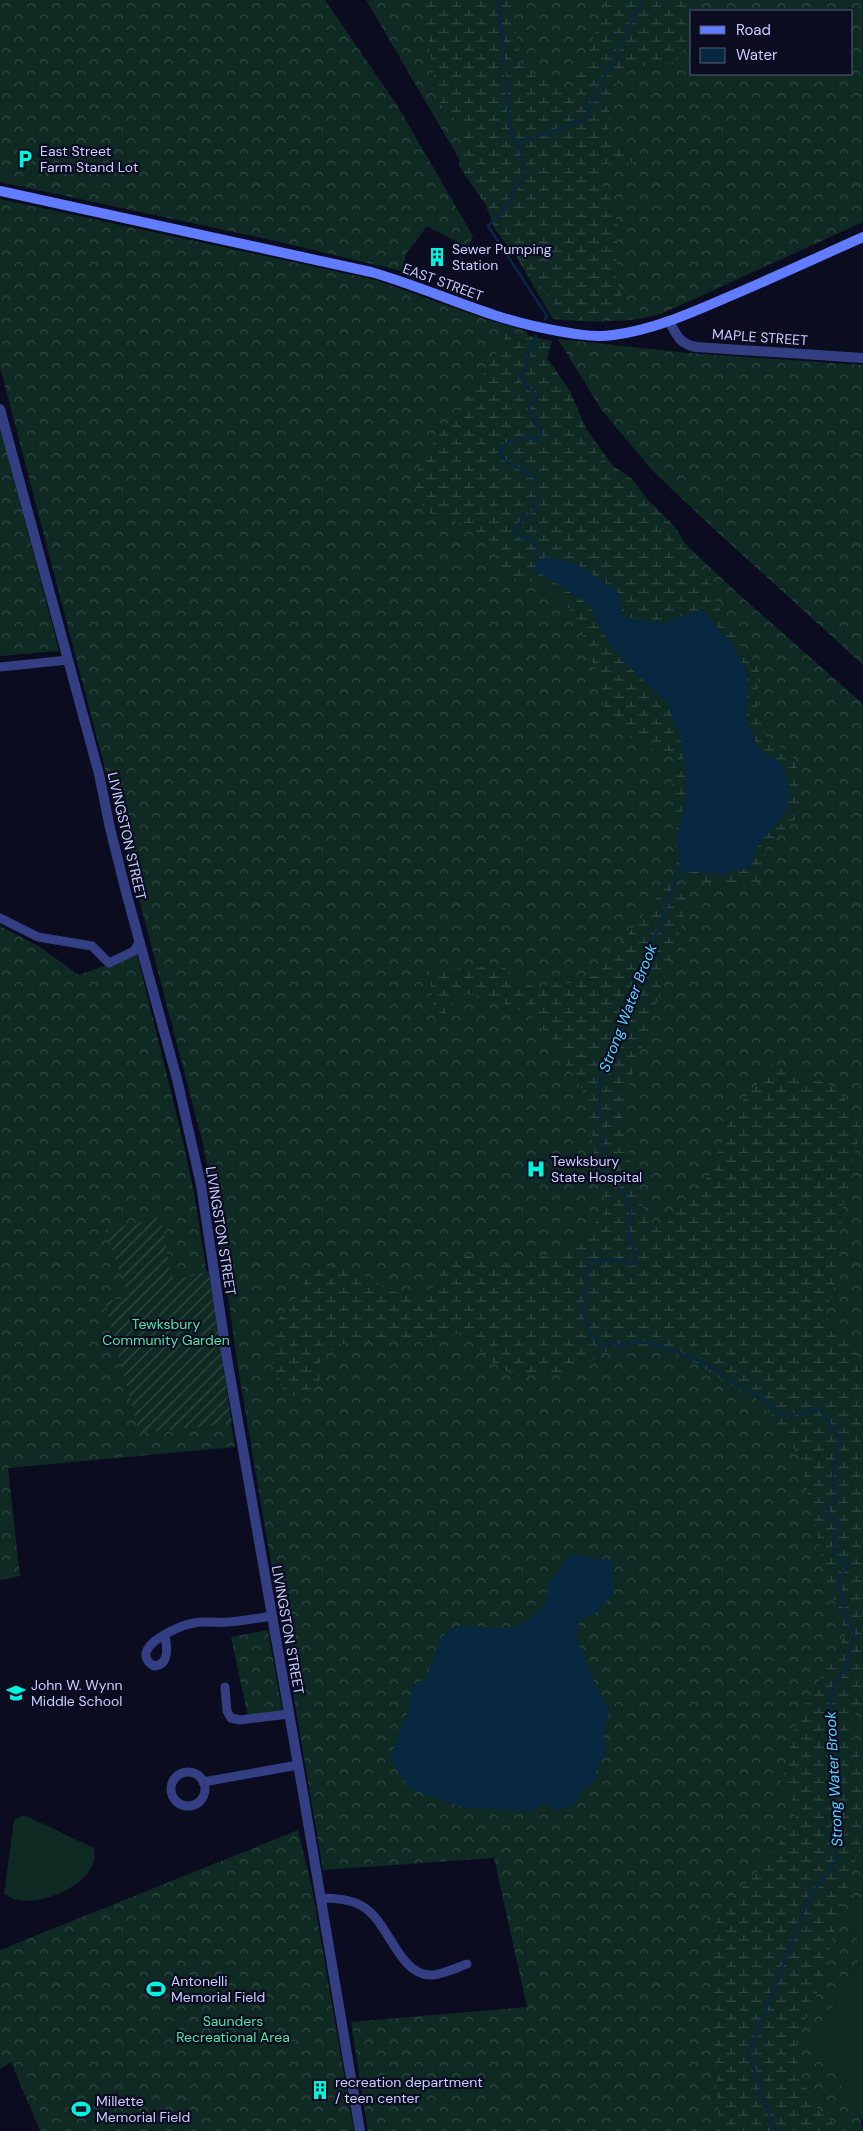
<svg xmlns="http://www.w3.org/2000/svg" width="863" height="2131" viewBox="0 0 863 2131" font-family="'DM Sans',sans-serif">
  <defs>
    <pattern id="forest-crowns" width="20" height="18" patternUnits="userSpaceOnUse" patternTransform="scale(1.25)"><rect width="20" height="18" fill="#0e2a23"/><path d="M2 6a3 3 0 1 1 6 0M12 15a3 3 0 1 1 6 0" fill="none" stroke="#304844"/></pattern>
    <pattern id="wetland-marsh" width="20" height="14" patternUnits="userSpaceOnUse" patternTransform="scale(1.25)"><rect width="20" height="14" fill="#0e2a23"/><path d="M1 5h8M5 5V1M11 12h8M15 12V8" fill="none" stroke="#304844"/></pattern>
    <pattern id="garden-furrows" width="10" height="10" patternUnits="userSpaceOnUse" patternTransform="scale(1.25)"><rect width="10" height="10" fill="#0e2a23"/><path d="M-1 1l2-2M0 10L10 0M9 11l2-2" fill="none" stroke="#304844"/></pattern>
  </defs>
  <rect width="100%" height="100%" fill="#0b0c20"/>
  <g fill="#0e2a23">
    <path d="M24,1815L94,1848C94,1852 95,1856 94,1860C88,1887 39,1907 14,1899C11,1898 7,1895 4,1894L14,1820Z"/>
    <polygon points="863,1897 863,1948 845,1921 851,1899"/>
    <polygon points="863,1953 863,2122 846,2093 807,2038 831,2010"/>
  </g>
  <g fill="url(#forest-crowns)" fill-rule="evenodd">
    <polygon points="0,0 325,0 397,105 473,236 468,248 427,226 407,253 401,271 271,240 0,182"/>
    <path d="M366,0H863V222L661,314C624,324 590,322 553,319ZM692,11H852V74H692Z"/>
    <path d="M0,199L376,280L488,320L526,331C556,383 586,434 625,480C695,561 783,632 863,704V1897L851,1899L845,1921L863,1948V1953L831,2010L807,2038C822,2059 863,2108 863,2131H368L351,2022L527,2007L494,1858L323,1870L238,1368L215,1206L203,1144L0,367Z"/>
    <polygon points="558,339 689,353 863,365 863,665 715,530 651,469 601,409"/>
    <polygon points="0,426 59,651 0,656"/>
    <polygon points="0,926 40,947 79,975 137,954 182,1137 194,1193 235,1447 8,1468 20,1576 0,1580"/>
    <polygon points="268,1630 282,1710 248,1717 231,1637"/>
    <polygon points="298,1830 312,1888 354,2131 40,2131 11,2062 0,2069 0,1950"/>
  </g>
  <g fill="url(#wetland-marsh)">
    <path d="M423,0H515L514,20L521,62L539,78L563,88L574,87L575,74L586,58L607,0H695C690,13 693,26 689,39C687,48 680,56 674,63C641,64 616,67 610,105C608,116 611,126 606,136L638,162L603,164L601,184L613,202L618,228L616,279L627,313L584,321L560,311L496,231L485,204L459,166L464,129L441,105L433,72Z"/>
    <path d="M506,331L552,341L547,358L570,391L598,456L631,478L648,500L675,527L707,580L719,608L759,669C755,701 757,710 768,740L792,753L803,788L798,816L765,850L763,880C736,895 701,879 674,872L675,862L672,773L680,761L673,754L654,749L628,736L610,719L604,707L600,679L587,649L574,613L552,592L534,582L521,581L507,576L499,566L497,557L481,537L454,520L424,511L413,481L424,456L460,406L471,394L501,346Z"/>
    <path d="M668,883L690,900L621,1109L632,1172L646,1215L660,1231L712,1172L731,1115L773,1064L836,1087L862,1123L845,1191L833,1294L822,1314L847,1335L863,1366V1413L859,1424L863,1435V1703L851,1722L863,1772V1833L814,2003L796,2036L799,2073L815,2106L842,2131H720C713,2058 712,1984 716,1911C748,1886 772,1854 796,1821L793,1802L781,1782L797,1720L846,1634L830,1589L799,1457L780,1426L758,1400L720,1379L697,1363L658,1348H635L606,1352L585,1365L565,1372L519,1376L510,1373L490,1361L482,1353L470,1332L405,1340L337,1344L320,1361V1363L323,1368C320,1386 303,1405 284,1391L273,1365L271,1335L275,1324L294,1299L310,1272L315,1268L336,1266L351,1267L387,1289L413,1297L424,1295L435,1285L445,1264L457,1256H480L493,1261L518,1265L574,1245L593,1226L606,1210L595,1159L589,1112L582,1089L543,1029L529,1013L513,1008L493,998L467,994L456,999L436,1025L429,971L503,965L512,977L542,990L549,983H576L597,974Z"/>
  </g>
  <polygon fill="url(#garden-furrows)" points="161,1217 172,1281 209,1271 232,1423 139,1433 105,1302 129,1296 105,1230"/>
  <g fill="#082842">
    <polygon points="545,557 574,563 603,581 618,593 623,616 650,622 664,623 702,609 732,644 747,671 746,721 758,748 782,764 790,789 786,811 757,847 749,869 733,870 725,875 699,871 684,873 678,856 677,839 686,793 685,771 682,744 668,704 630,668 609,643 589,604 533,569"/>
    <polygon points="573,1554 612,1561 613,1594 595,1613 580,1620 576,1635 588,1668 609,1712 603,1733 606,1754 599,1762 594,1781 580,1793 576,1805 557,1810 545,1803 532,1811 465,1808 411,1789 390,1759 410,1706 412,1684 426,1680 441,1638 456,1626 510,1629 531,1618 546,1603 549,1581 558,1573 568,1558"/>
  </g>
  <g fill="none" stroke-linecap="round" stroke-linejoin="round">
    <g stroke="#082842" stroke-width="2.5">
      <polyline points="499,0 509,124 521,153 522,180 501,214 488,226 547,316 545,319"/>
      <polyline points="517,143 583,121 642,0"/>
      <path d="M536,336L520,379L536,395L529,408L534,422L542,433L539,439L522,438L505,444L499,454C509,467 526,469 537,480C536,487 538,500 536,506C533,514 519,520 514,531L522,539L532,537L539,552L536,562L542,564"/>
      <path d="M681,861L677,879L599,1084C600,1111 600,1141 606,1168C610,1183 626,1191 630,1206C632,1217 627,1227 629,1237C632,1248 639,1254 631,1265H627L621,1260L593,1261L586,1271L585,1316L589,1331L599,1345L612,1343L621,1345L637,1342L657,1344L708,1365L725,1378L764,1398L774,1411L787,1416L819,1409L840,1438L832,1480L837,1493L834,1503L829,1505L828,1517L840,1522L834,1539V1554L848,1565L838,1580L846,1617L854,1633L845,1670L834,1685L830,1705L834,1808L838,1839L836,1860L808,1900L749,2054L775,2131"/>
    </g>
    <g stroke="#333f82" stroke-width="9">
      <polyline points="0,667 68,660"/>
      <polyline points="0,918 38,937 92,946 109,963 134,951 140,941"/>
      <path d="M165,1635C167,1646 170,1665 154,1666C148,1663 144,1657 147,1650C153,1638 181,1625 194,1623C205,1621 217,1623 229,1622C243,1621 258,1618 272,1616"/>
      <polyline points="225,1687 227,1711 231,1718 240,1720 289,1714"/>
      <circle cx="188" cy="1789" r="17"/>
      <polyline points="203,1782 298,1765"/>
      <path d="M321,1898C335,1898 353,1899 365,1908C389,1924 399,1974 430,1975C439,1976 458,1967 467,1964"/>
    </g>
    <g stroke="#333f82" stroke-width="10">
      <path d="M669,321C677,335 678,343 696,347L863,358"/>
      <polyline points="0,409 99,774 110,828 126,892 177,1079 201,1185 227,1358 303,1793 360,2131"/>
    </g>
    <path stroke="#617cff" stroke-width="10" d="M0,191L371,272C431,289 487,318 548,329C568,333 593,338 613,335C653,330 691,313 728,297C773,278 818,257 863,237"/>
  </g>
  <defs>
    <g id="parking-bare" transform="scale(1.5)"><path d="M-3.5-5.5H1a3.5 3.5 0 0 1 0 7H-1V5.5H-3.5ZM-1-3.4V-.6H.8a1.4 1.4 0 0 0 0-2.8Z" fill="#00f5dd" stroke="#0b0c20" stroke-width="2.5" paint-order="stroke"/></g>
    <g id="building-bare" transform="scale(1.5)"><path d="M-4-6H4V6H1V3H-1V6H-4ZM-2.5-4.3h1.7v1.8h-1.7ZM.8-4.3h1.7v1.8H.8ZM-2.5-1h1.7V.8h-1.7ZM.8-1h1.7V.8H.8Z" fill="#00f5dd" stroke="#0b0c20" stroke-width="2.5" paint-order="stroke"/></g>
    <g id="hospital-bare" transform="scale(1.5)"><path d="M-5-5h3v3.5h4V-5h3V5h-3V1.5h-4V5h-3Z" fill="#00f5dd" stroke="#0b0c20" stroke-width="2.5" paint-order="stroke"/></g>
    <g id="school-bare" transform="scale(1.5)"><path d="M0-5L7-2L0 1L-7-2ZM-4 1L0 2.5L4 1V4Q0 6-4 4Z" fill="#00f5dd" stroke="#0b0c20" stroke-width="2.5" paint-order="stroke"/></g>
    <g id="stadium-bare" transform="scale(1.5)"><path d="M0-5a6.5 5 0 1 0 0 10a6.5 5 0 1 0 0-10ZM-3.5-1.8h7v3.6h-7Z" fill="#00f5dd" stroke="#0b0c20" stroke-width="2.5" paint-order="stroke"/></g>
  </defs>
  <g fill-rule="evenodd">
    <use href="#parking-bare" x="25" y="159"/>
    <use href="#building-bare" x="437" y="257"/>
    <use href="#hospital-bare" x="536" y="1169"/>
    <use href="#school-bare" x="16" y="1693"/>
    <use href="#stadium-bare" x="156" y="1989"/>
    <use href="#building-bare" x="320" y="2090"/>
    <use href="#stadium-bare" x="81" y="2109"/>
  </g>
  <g text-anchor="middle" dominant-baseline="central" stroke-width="4.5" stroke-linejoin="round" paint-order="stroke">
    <g font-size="14" fill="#caceff" stroke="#0b0c20" text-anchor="start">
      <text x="40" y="151">East Street<tspan x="40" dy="16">Farm Stand Lot</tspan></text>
      <text x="452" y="249">Sewer Pumping<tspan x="452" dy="16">Station</tspan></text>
      <text x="551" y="1161">Tewksbury<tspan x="551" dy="16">State Hospital</tspan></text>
      <text x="31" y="1685">John W. Wynn<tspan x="31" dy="16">Middle School</tspan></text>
      <text x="171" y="1981">Antonelli<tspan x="171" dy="16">Memorial Field</tspan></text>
      <text x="335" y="2082">recreation department<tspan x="335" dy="16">/ teen center</tspan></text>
      <text x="96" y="2101">Millette<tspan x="96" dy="16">Memorial Field</tspan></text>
    </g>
    <g font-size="14" fill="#caceff" stroke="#0b0c20">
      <text transform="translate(443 282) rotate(20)">EAST STREET</text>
      <text transform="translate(760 337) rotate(4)">MAPLE STREET</text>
      <text transform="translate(127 836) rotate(77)">LIVINGSTON STREET</text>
      <text transform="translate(221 1231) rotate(81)">LIVINGSTON STREET</text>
      <text transform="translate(288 1630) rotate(80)">LIVINGSTON STREET</text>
    </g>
    <g font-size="14" fill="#4ee6a2" stroke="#0b0c20">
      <text x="166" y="1324">Tewksbury<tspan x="166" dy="16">Community Garden</tspan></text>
      <text x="233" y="2021">Saunders<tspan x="233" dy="16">Recreational Area</tspan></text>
    </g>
    <g font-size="15" font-style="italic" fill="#58d3ff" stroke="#0b0c20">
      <text transform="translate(628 1008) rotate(-69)">Strong Water Brook</text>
      <text transform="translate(834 1779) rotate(-93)">Strong Water Brook</text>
    </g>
  </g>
  <rect x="690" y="10" width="162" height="65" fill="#0b0c20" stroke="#575a79"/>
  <rect x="700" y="26" width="25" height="8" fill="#617cff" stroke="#575a79"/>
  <text x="736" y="35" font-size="15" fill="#caceff">Road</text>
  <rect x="700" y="48" width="25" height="15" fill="#082842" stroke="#575a79"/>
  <text x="736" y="60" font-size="15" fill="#caceff">Water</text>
</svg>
